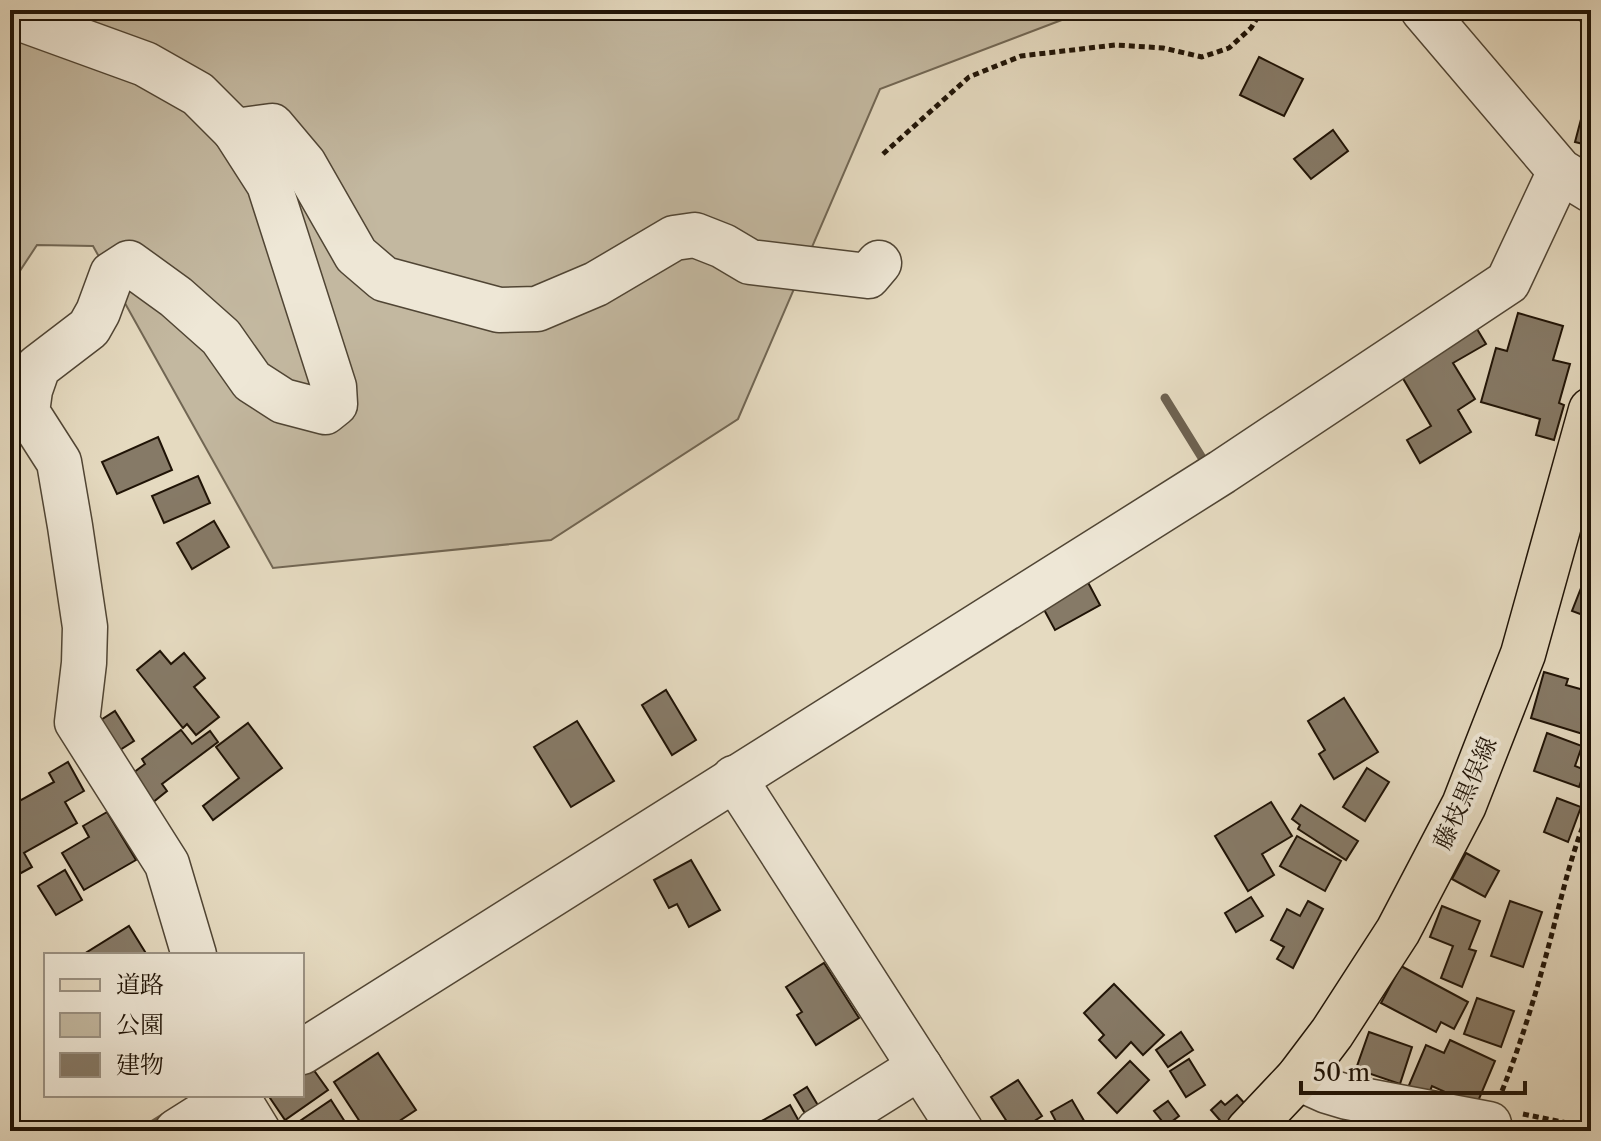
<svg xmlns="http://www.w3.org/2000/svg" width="1601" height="1141" viewBox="0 0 1601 1141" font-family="'Libre Caslon Text','Noto Serif JP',serif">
  <rect width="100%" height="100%" fill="#e5dac0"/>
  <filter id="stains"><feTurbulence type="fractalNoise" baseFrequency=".0025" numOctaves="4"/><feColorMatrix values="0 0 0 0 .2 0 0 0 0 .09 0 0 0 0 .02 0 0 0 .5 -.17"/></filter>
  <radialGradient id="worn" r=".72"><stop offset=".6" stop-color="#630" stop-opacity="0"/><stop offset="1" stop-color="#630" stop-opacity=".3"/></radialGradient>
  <polygon fill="#c3b8a0" stroke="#716653" stroke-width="2" points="10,10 1088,10 880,89 738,419 551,540 273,568 93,246 37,245 10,286"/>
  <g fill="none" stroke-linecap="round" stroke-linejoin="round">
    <g stroke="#6e6250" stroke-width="9">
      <polyline points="1165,398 1204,461 1198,465"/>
      <polyline points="142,1131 166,1116"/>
    </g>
  </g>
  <g fill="#867a67" stroke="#1f1306" stroke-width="2">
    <polygon points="1573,10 1591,10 1591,36"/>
    <polygon points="1259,57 1303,79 1284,116 1240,95"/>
    <polygon points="1585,104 1591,106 1591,146 1575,142"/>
    <polygon points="1333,130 1348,151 1311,179 1294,159"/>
    <polygon points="1518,313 1563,326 1553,360 1570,364 1559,403 1564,405 1554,440 1536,435 1540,419 1481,402 1496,348 1507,351"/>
    <polygon points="1474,324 1486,344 1453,363 1475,399 1458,410 1471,432 1420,463 1407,440 1431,426 1398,370"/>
    <polygon points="158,437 172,470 117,494 102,462"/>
    <polygon points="198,476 210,503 164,523 152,496"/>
    <polygon points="214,521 229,547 192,569 177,543"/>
    <polygon points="1083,573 1100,605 1055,630 1041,604"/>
    <polygon points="1583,583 1591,586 1591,618 1572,611"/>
    <polygon points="160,651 171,664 184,653 205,678 194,687 219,717 196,735 187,724 183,728 137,670"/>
    <polygon points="1544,672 1568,679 1566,685 1591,692 1591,717 1586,735 1531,718"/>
    <polygon points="666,690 696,740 672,755 642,705"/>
    <polygon points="1344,698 1378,752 1334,779 1319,754 1325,750 1308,721"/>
    <polygon points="115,711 134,741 112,755 93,725"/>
    <polygon points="577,721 614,781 571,807 534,747"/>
    <polygon points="248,723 282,768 213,820 203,806 239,778 216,747"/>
    <polygon points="181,730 192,744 210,731 218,742 162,784 167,791 147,807 125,779 145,764 142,759"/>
    <polygon points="1547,733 1582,746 1575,766 1585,770 1579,787 1534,771"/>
    <polygon points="68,762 84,791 65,802 77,823 24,853 32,867 10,879 10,827 12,825 10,821 10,806 54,782 49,773"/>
    <polygon points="1367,768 1389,782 1365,821 1343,807"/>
    <polygon points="1557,798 1581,807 1568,842 1544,832"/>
    <polygon points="1271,802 1292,836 1262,854 1274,875 1248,891 1215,836"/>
    <polygon points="1301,805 1358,841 1346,860 1298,829 1300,825 1292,819"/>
    <polygon points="107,812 136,860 84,890 62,853 89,837 83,826"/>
    <polygon points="1297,836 1341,861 1325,891 1280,866"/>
    <polygon points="1466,853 1499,871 1485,897 1452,879"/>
    <polygon points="691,860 720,910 689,927 677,904 669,908 654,880"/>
    <polygon points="65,870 82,900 56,915 38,886"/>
    <polygon points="1251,897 1263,916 1236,932 1225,913"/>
    <polygon points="1308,901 1323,909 1293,968 1277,959 1284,947 1271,940 1287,909 1300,916"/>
    <polygon points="1510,901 1542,912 1523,967 1491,956"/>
    <polygon points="1442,906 1480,921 1469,949 1476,951 1462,987 1441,978 1453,946 1430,937"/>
    <polygon points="129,926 147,955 85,955 84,954"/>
    <polygon points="824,963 859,1018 816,1045 797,1015 802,1012 786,987"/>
    <polygon points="1401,966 1468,1002 1454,1029 1441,1022 1436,1032 1381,1003"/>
    <polygon points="1114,984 1164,1035 1143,1055 1131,1042 1116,1058 1099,1040 1104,1035 1084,1013"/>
    <polygon points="1477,998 1514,1011 1501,1047 1464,1034"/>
    <polygon points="1181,1032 1193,1050 1168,1067 1156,1050"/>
    <polygon points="1369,1032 1412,1047 1400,1084 1356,1069"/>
    <polygon points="1450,1040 1495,1061 1476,1106 1432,1086 1427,1098 1407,1090 1426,1045 1444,1053"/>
    <polygon points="378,1053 416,1110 384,1131 366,1131 334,1082"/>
    <polygon points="1189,1059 1205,1085 1186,1097 1170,1071"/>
    <polygon points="1130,1061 1149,1080 1117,1113 1098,1093"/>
    <polygon points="313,1069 328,1090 285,1120 270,1098 274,1095 302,1095 302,1076"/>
    <polygon points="1018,1080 1042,1116 1019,1131 1013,1131 991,1097"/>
    <polygon points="807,1087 822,1112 809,1120 794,1095"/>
    <polygon points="1237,1095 1247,1106 1225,1126 1211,1110 1221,1101 1225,1105"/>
    <polygon points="331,1100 347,1125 339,1131 294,1131 291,1127"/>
    <polygon points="1072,1100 1090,1131 1061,1131 1051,1112"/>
    <polygon points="1168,1101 1179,1116 1166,1126 1154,1111"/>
    <polygon points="790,1105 800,1123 785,1131 765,1131 760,1122"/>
  </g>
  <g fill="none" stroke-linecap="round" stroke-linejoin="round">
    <g stroke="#504534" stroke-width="47">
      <g id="minor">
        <polyline points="1423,10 1560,171 1591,190"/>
        <polyline points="10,15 145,64 198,94 235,131 272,126 304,164 356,255 384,279 499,310 537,309 596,284 674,238 695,235 723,246 750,262 868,276 879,263"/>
        <polyline points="734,778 961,1131"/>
        <polyline points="194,955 167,864 77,722 84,663 85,627 70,526 59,462 27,412 30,390 38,367 89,328 98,312 112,274 129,263 176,297 221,337 252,381 283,401 325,412 335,404 334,387 269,184 235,131"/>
        <polyline points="302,1052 1222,472 1508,282 1560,171"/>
        <polyline points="1298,1078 1327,1091 1347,1097 1489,1124"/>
        <polyline points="236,1095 258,1131"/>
        <polyline points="177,1131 234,1095"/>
        <polyline points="818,1131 920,1067"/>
      </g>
    </g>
    <g stroke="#1f1306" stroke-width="47">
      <polyline id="major" points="1248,1131 1298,1078 1332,1033 1398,931 1464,805 1523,654 1591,410"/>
    </g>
    <g stroke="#1f1306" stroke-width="5" stroke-dasharray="6 4" stroke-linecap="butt">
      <polyline points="883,154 969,77 1021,56 1115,45 1163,48 1202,57 1229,48 1251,28 1262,10"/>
      <path d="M1502,1091C1522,1041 1537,990 1551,937C1563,892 1572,849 1591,807"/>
      <polyline points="1523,1114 1591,1128"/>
    </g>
    <use href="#minor" stroke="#eee7d6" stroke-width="44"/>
    <use href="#major" stroke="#e5dac0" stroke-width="44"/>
  </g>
  <g text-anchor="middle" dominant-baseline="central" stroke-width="8" stroke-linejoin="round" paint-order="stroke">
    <g font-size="24" fill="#1f1306" stroke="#eee7d6">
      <text transform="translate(1465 793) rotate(-66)">藤枝黒俣線</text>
    </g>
  </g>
  <rect width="1601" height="1141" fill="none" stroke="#e5dac0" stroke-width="40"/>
  <rect x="12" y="12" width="1577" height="1117" fill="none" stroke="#1f1306" stroke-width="4"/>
  <rect x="20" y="20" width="1561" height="1101" fill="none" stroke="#1f1306" stroke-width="2"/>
  <rect x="44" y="953" width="260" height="144" fill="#eee7d6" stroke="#9b9283" stroke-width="2"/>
  <rect x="60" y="979" width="40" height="12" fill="#e5dac0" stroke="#9b9283" stroke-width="2"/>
  <text x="116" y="993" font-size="24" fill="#1f1306">道路</text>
  <rect x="60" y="1013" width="40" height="24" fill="#c3b8a0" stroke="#9b9283" stroke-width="2"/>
  <text x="116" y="1033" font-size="24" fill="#1f1306">公園</text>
  <rect x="60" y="1053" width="40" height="24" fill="#867a67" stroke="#9b9283" stroke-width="2"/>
  <text x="116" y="1073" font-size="24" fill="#1f1306">建物</text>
  <path d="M1301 1081v12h224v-12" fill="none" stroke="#1f1306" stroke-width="4"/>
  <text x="1313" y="1081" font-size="24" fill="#1f1306" stroke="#eee7d6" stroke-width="6" paint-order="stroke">50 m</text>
  <rect width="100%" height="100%" filter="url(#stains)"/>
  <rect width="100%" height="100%" fill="url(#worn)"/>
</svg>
